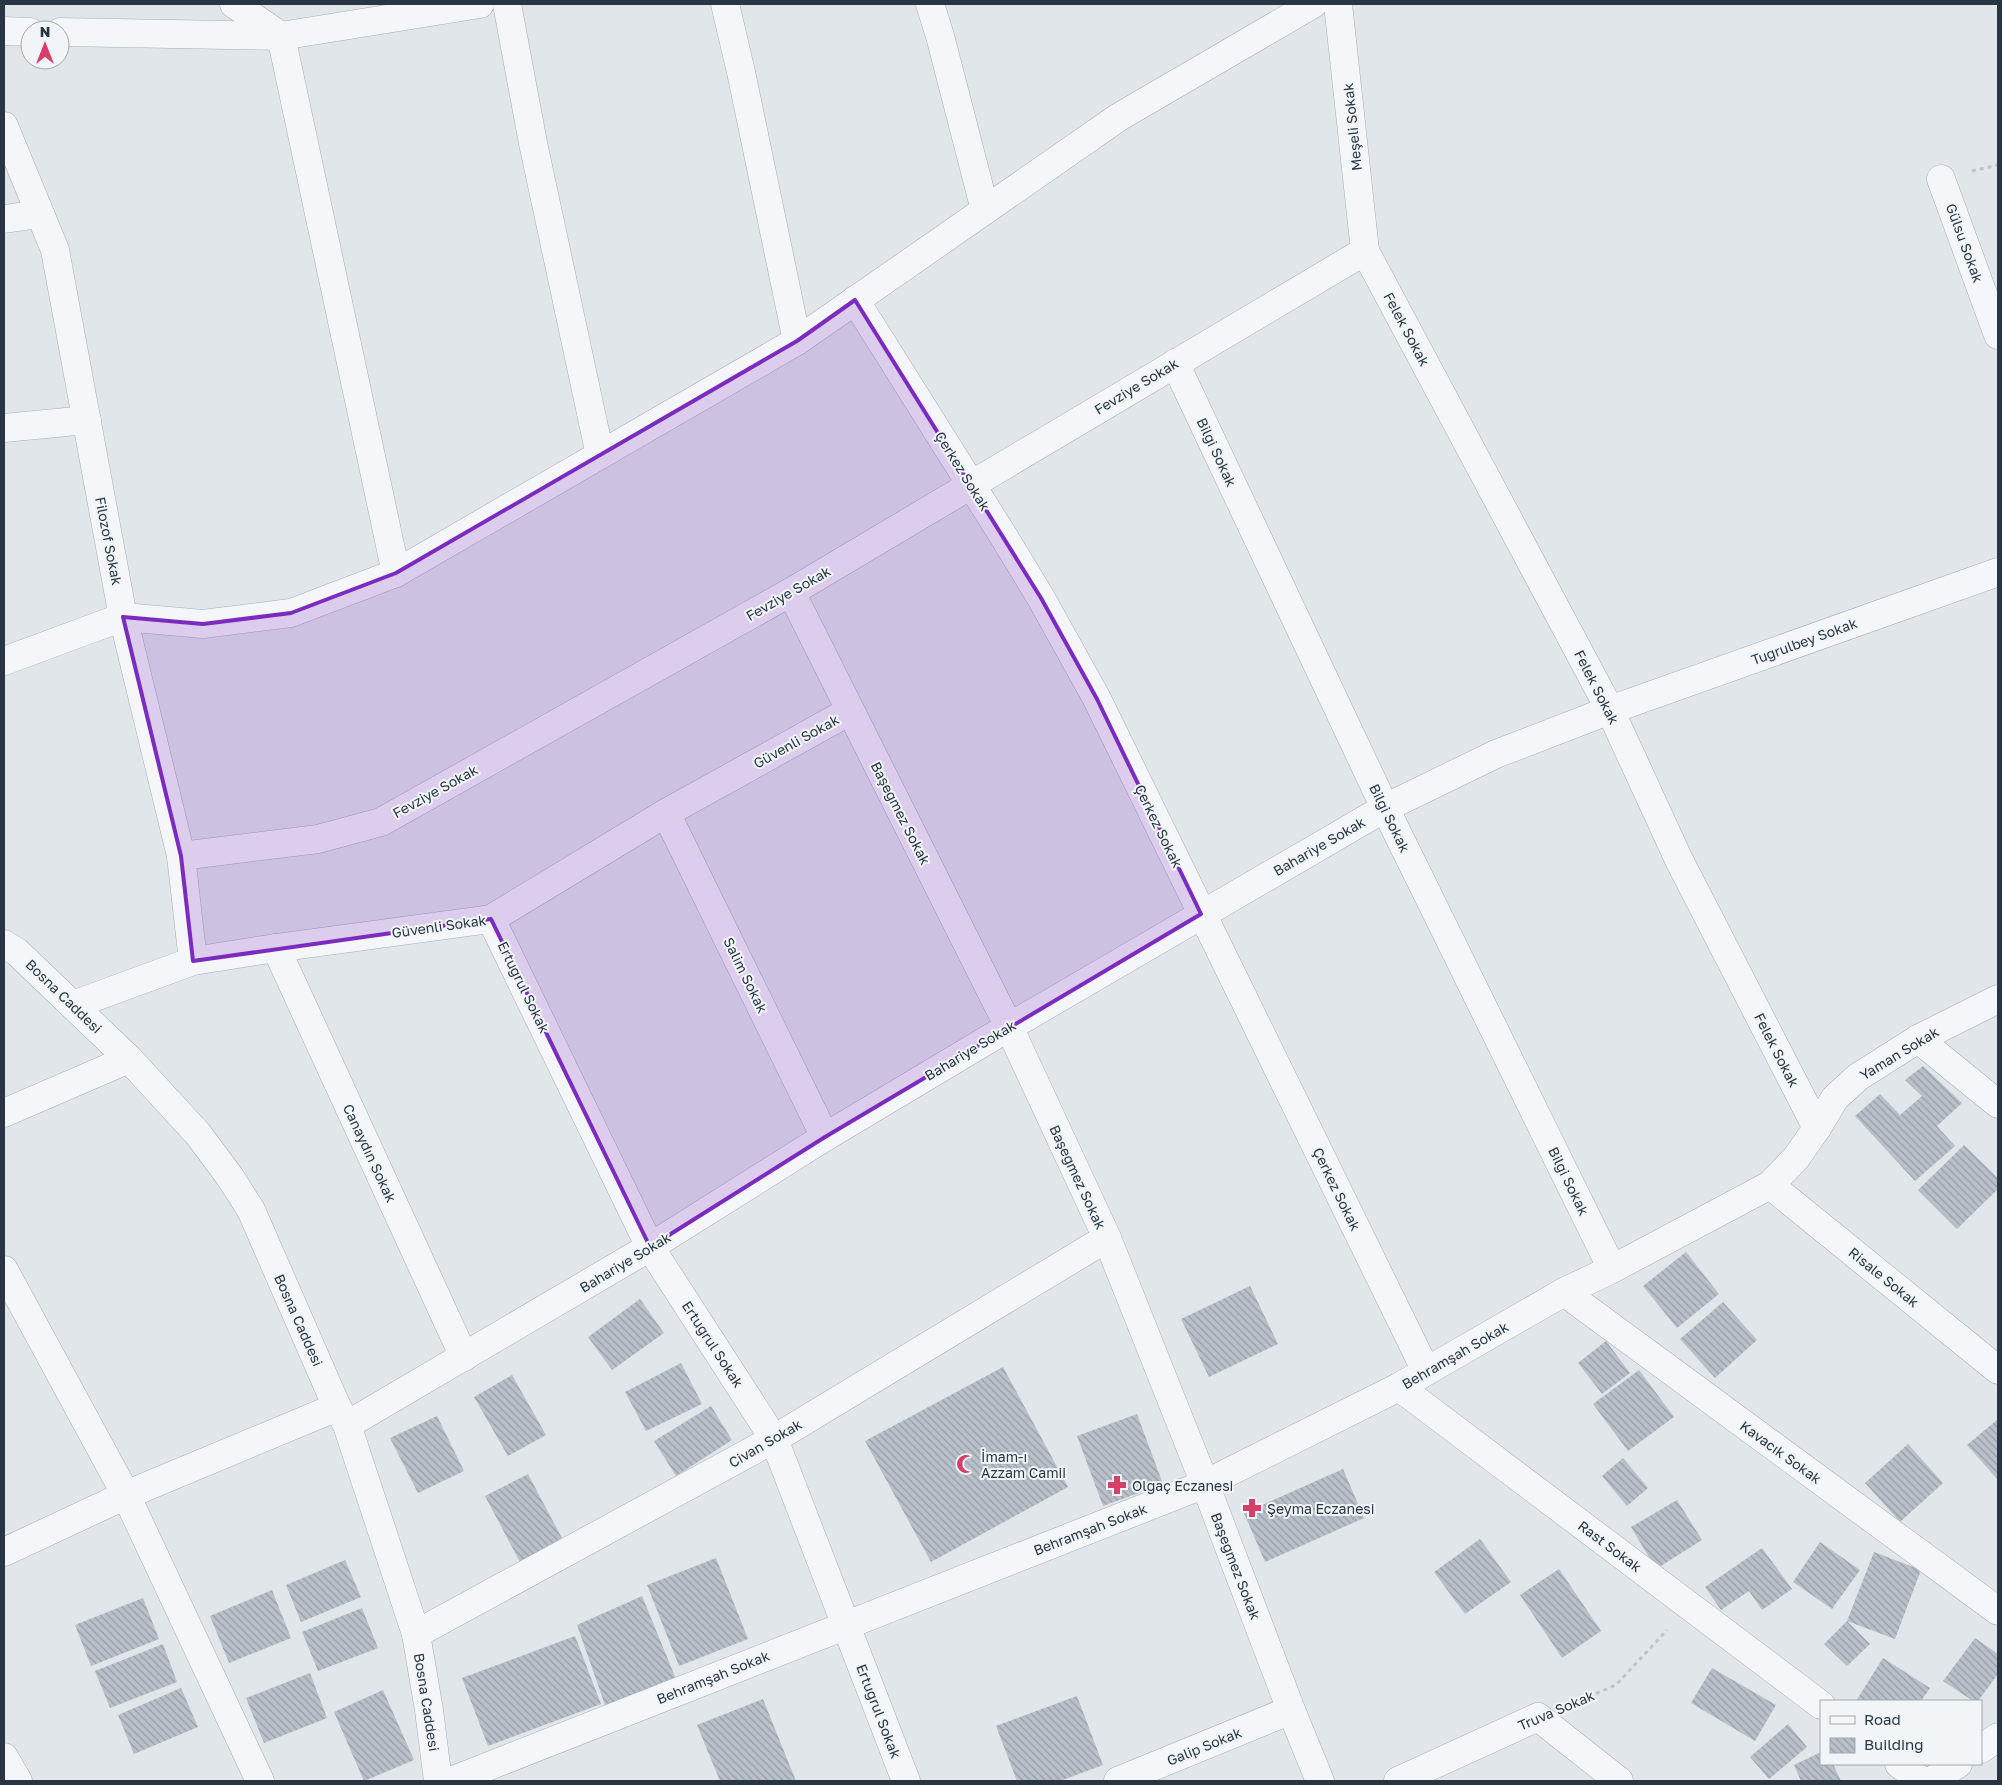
<svg xmlns="http://www.w3.org/2000/svg" width="2002" height="1785" viewBox="0 0 2002 1785" font-family="'Golos Text',sans-serif">
  <defs>
    <pattern id="building-back-hatch" width="6" height="6" patternUnits="userSpaceOnUse" patternTransform="scale(1.25)"><rect width="6" height="6" fill="#b8c0c9"/><path d="M-1 5l2 2M0 0l6 6M5-1l2 2" fill="none" stroke="#969da5"/></pattern>
  </defs>
  <rect width="100%" height="100%" fill="#e1e6eb"/>
  <g fill="url(#building-back-hatch)">
    <polygon points="1923,1066 1962,1103 1937,1126 1955,1146 1915,1181 1855,1116 1880,1094 1900,1115 1922,1096 1905,1080"/>
    <polygon points="1964,1145 1998,1178 1998,1189 1957,1229 1918,1190"/>
    <polygon points="1686,1252 1719,1294 1677,1328 1643,1286"/>
    <polygon points="1250,1286 1278,1344 1209,1377 1181,1319"/>
    <polygon points="640,1299 664,1333 612,1370 588,1337"/>
    <polygon points="1723,1302 1757,1340 1715,1378 1680,1339"/>
    <polygon points="1606,1341 1630,1373 1602,1394 1578,1363"/>
    <polygon points="681,1363 702,1404 646,1431 625,1392"/>
    <polygon points="1003,1367 1068,1487 931,1562 865,1441"/>
    <polygon points="1639,1370 1674,1417 1628,1451 1593,1404"/>
    <polygon points="512,1375 546,1435 508,1456 474,1397"/>
    <polygon points="711,1406 732,1440 676,1476 654,1441"/>
    <polygon points="1137,1414 1163,1484 1103,1506 1077,1436"/>
    <polygon points="437,1416 464,1471 418,1493 390,1438"/>
    <polygon points="1998,1419 1998,1480 1967,1445"/>
    <polygon points="1908,1444 1943,1483 1900,1522 1865,1483"/>
    <polygon points="1623,1458 1648,1488 1627,1506 1602,1476"/>
    <polygon points="1343,1469 1364,1518 1265,1562 1244,1513"/>
    <polygon points="528,1474 564,1542 521,1564 485,1496"/>
    <polygon points="1677,1500 1702,1540 1656,1569 1631,1527"/>
    <polygon points="1480,1539 1511,1582 1465,1614 1434,1572"/>
    <polygon points="1820,1542 1860,1570 1832,1609 1793,1582"/>
    <polygon points="1762,1548 1792,1589 1762,1610 1749,1591 1721,1610 1705,1587"/>
    <polygon points="1874,1552 1921,1570 1895,1639 1847,1621 1870,1644 1847,1666 1824,1644 1847,1621"/>
    <polygon points="716,1558 748,1639 679,1666 647,1585"/>
    <polygon points="345,1560 361,1597 301,1622 286,1585"/>
    <polygon points="1559,1569 1601,1631 1562,1658 1520,1595"/>
    <polygon points="272,1590 291,1638 229,1663 210,1616"/>
    <polygon points="642,1596 676,1679 605,1705 577,1625"/>
    <polygon points="143,1598 159,1639 91,1666 75,1625"/>
    <polygon points="362,1608 378,1648 318,1671 302,1632"/>
    <polygon points="575,1636 601,1704 488,1746 462,1678"/>
    <polygon points="1975,1638 1998,1654 1998,1674 1978,1701 1973,1701 1943,1681"/>
    <polygon points="163,1644 177,1682 110,1708 95,1671"/>
    <polygon points="1883,1658 1930,1688 1921,1701 1856,1701"/>
    <polygon points="1712,1668 1776,1705 1755,1741 1691,1703"/>
    <polygon points="310,1673 327,1718 264,1743 246,1698"/>
    <polygon points="181,1688 198,1727 134,1754 118,1715"/>
    <polygon points="383,1690 414,1760 364,1781 334,1712"/>
    <polygon points="1077,1696 1103,1765 1060,1781 1017,1781 996,1726"/>
    <polygon points="763,1699 796,1781 720,1781 697,1725"/>
    <polygon points="1788,1724 1807,1747 1769,1779 1750,1757"/>
    <polygon points="1821,1752 1821,1764 1833,1764 1841,1781 1801,1781 1794,1765"/>
  </g>
  <g fill="none" stroke-linecap="round" stroke-linejoin="round">
    <g stroke="#a6aeb6" stroke-width="29">
      <g id="minor">
        <polyline points="234,4 281,36 396,573"/>
        <polyline points="507,4 533,143 600,455"/>
        <polyline points="725,4 741,72 797,341"/>
        <polyline points="930,4 940,36 985,210"/>
        <polyline points="1338,4 1365,251 1610,710 1679,860 1817,1128"/>
        <polyline points="4,31 30,32"/>
        <polyline points="60,32 281,36 480,4"/>
        <polyline points="4,126 55,250 123,617 181,856 193,961"/>
        <polyline points="1941,179 1998,335"/>
        <polyline points="4,219 40,214"/>
        <polyline points="855,300 1004,537 1041,598 1097,699 1426,1371"/>
        <polyline points="1175,363 1385,808 1612,1269"/>
        <polyline points="4,428 87,420"/>
        <polyline points="791,592 1009,1027 1107,1238 1205,1484 1291,1710 1320,1781"/>
        <polyline points="4,661 123,617 203,624 291,613 396,573 797,341 1119,117 1313,4"/>
        <polyline points="666,813 825,1137"/>
        <polyline points="181,856 318,839 381,822 791,592 1365,251"/>
        <polyline points="491,919 650,1247 774,1439 906,1781"/>
        <polyline points="4,944 17,952 129,1059 198,1134 230,1177 251,1210 337,1407 347,1425 416,1634 429,1710 438,1781"/>
        <polyline points="276,948 464,1357"/>
        <polyline points="73,1005 193,961 276,948 491,919 666,813 850,711"/>
        <polyline points="1918,1039 1998,1104"/>
        <polyline points="4,1113 129,1059"/>
        <polyline points="1770,1185 1998,1370"/>
        <polyline points="4,1270 126,1495 260,1781"/>
        <polyline points="1564,1292 1998,1611"/>
        <polyline points="1399,1387 1821,1705"/>
        <polyline points="347,1425 650,1247 825,1137 1009,1027 1385,808 1496,754 1610,710 1998,572"/>
        <polyline points="4,1552 126,1495 337,1407"/>
        <polyline points="416,1634 774,1439 1107,1238"/>
        <polyline points="1981,1749 1998,1737"/>
        <polyline points="4,1757 18,1781"/>
        <polyline points="1899,1764 1922,1781"/>
        <polyline points="451,1781 1205,1484 1399,1387 1564,1292 1612,1269 1770,1185 1796,1158 1817,1128 1835,1098 1858,1077 1918,1039 1998,999"/>
        <polyline points="1118,1781 1291,1710"/>
        <polyline points="1398,1781 1538,1717 1619,1781"/>
        <polyline points="1931,1781 1958,1764"/>
      </g>
    </g>
    <g stroke="#bfc4ca" stroke-width="3" stroke-dasharray="4 4" stroke-linecap="butt">
      <polyline points="1972,171 1998,165"/>
      <polyline points="1574,1703 1616,1685 1667,1630"/>
    </g>
    <use href="#minor" stroke="#f4f6f9" stroke-width="28"/>
  </g>
  <path fill="#7b2cbf" fill-opacity="0.2" stroke="#7b2cbf" stroke-width="4" stroke-linejoin="round" d="M855,300L1041,598L1097,699L1201,914L825,1137L650,1247L491,919L193,961L181,856L123,617L203,624L291,613L396,573L797,341Z"/>
  <defs>
    <g id="mosque-bare" transform="scale(1.5)"><path d="M3.5-4.9A6 6 0 1 0 3.5 4.9A5 5 0 1 1 3.5-4.9Z" fill="#d73f6b" stroke="#f1f5f8" stroke-width="2.5" paint-order="stroke"/></g>
    <g id="pharmacy-bare" transform="scale(1.5)"><path d="M-2-6h4v4h4v4h-4v4h-4v-4h-4v-4h4Z" fill="#d73f6b" stroke="#f1f5f8" stroke-width="2.5" paint-order="stroke"/></g>
  </defs>
  <g fill-rule="evenodd">
    <use href="#mosque-bare" x="966" y="1464"/>
    <use href="#pharmacy-bare" x="1117" y="1485"/>
    <use href="#pharmacy-bare" x="1252" y="1508"/>
  </g>
  <g text-anchor="middle" dominant-baseline="central" stroke-width="4" stroke-linejoin="round" paint-order="stroke">
    <g font-size="14" fill="#283644" stroke="#f1f5f8">
      <text transform="translate(1352 127) rotate(-96)">Meşeli Sokak</text>
      <text transform="translate(1965 243) rotate(70)">Gülsu Sokak</text>
      <text transform="translate(1407 329) rotate(62)">Felek Sokak</text>
      <text transform="translate(1136 386) rotate(-31)">Fevziye Sokak</text>
      <text transform="translate(1217 452) rotate(65)">Bilgi Sokak</text>
      <text transform="translate(963 471) rotate(58)">Çerkez Sokak</text>
      <text transform="translate(109 541) rotate(79)">Filozof Sokak</text>
      <text transform="translate(788 593) rotate(-30)">Fevziye Sokak</text>
      <text transform="translate(1804 641) rotate(-20)">Tuğrulbey Sokak</text>
      <text transform="translate(1597 687) rotate(63)">Felek Sokak</text>
      <text transform="translate(796 741) rotate(-29)">Güvenli Sokak</text>
      <text transform="translate(435 791) rotate(-29)">Fevziye Sokak</text>
      <text transform="translate(901 813) rotate(63)">Başeğmez Sokak</text>
      <text transform="translate(1390 818) rotate(64)">Bilgi Sokak</text>
      <text transform="translate(1159 826) rotate(64)">Çerkez Sokak</text>
      <text transform="translate(1319 846) rotate(-30)">Bahariye Sokak</text>
      <text transform="translate(439 926) rotate(-8)">Güvenli Sokak</text>
      <text transform="translate(746 975) rotate(64)">Salim Sokak</text>
      <text transform="translate(524 987) rotate(64)">Ertuğrul Sokak</text>
      <text transform="translate(64 996) rotate(44)">Bosna Caddesi</text>
      <text transform="translate(970 1050) rotate(-31)">Bahariye Sokak</text>
      <text transform="translate(1777 1050) rotate(63)">Felek Sokak</text>
      <text transform="translate(1899 1053) rotate(-31)">Yaman Sokak</text>
      <text transform="translate(370 1153) rotate(65)">Canaydın Sokak</text>
      <text transform="translate(1078 1177) rotate(65)">Başeğmez Sokak</text>
      <text transform="translate(1569 1181) rotate(64)">Bilgi Sokak</text>
      <text transform="translate(1337 1189) rotate(64)">Çerkez Sokak</text>
      <text transform="translate(625 1262) rotate(-31)">Bahariye Sokak</text>
      <text transform="translate(1884 1277) rotate(39)">Risale Sokak</text>
      <text transform="translate(299 1320) rotate(66)">Bosna Caddesi</text>
      <text transform="translate(713 1344) rotate(57)">Ertuğrul Sokak</text>
      <text transform="translate(1455 1355) rotate(-30)">Behramşah Sokak</text>
      <text transform="translate(765 1443) rotate(-30)">Civan Sokak</text>
      <text transform="translate(1781 1452) rotate(36)">Kavacık Sokak</text>
      <text transform="translate(1090 1529) rotate(-21)">Behramşah Sokak</text>
      <text transform="translate(1610 1546) rotate(37)">Rast Sokak</text>
      <text transform="translate(1236 1566) rotate(69)">Başeğmez Sokak</text>
      <text transform="translate(713 1677) rotate(-22)">Behramşah Sokak</text>
      <text transform="translate(427 1702) rotate(81)">Bosna Caddesi</text>
      <text transform="translate(1556 1710) rotate(-23)">Truva Sokak</text>
      <text transform="translate(879 1711) rotate(69)">Ertuğrul Sokak</text>
      <text transform="translate(1204 1746) rotate(-22)">Galip Sokak</text>
    </g>
    <g font-size="14" fill="#283644" stroke="#f1f5f8" text-anchor="start">
      <text x="981" y="1456">İmam-ı<tspan x="981" dy="16">Azzam Camii</tspan></text>
      <text x="1132" y="1485">Olgaç Eczanesi</text>
      <text x="1267" y="1508">Şeyma Eczanesi</text>
    </g>
  </g>
  <rect width="2002" height="1785" fill="none" stroke="#283644" stroke-width="10"/>
  <rect x="1820" y="1700" width="162" height="65" fill="#f1f5f8" stroke="#a1a9b0"/>
  <rect x="1830" y="1716" width="25" height="8" fill="#f4f6f9" stroke="#a1a9b0"/>
  <text x="1864" y="1725" font-size="15" fill="#283644">Road</text>
  <rect x="1830" y="1738" width="25" height="15" fill="url(#building-back-hatch)" stroke="#a1a9b0"/>
  <text x="1864" y="1750" font-size="15" fill="#283644">Building</text>
  <g transform="translate(45 45)"><circle r="24" fill="#f1f5f8" stroke="#a1a9b0"/>
  <path d="M0-4L9 19L0 12L-9 19Z" fill="#d73f6b"/>
  <text y="-8" font-size="14" font-weight="bold" text-anchor="middle" fill="#283644">N</text>
  </g>
</svg>
